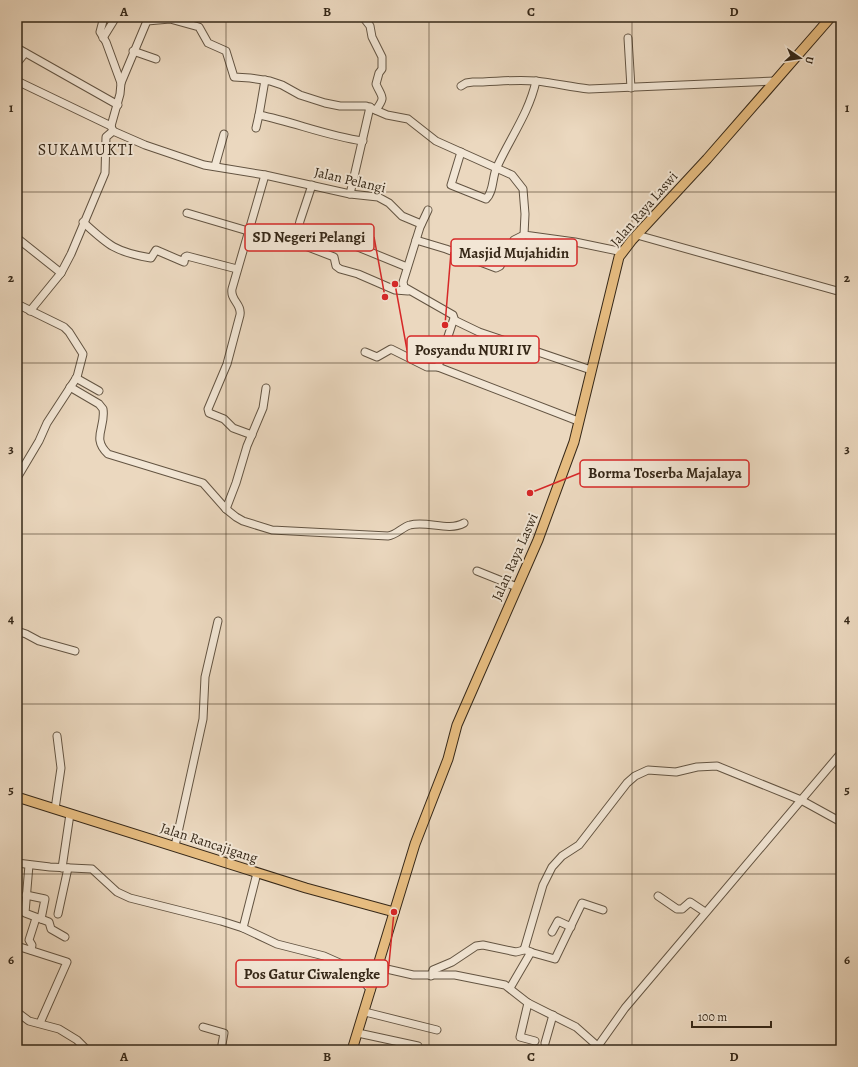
<svg xmlns="http://www.w3.org/2000/svg" width="858" height="1067" viewBox="0 0 858 1067" font-family="Alegreya,serif">
  <rect width="100%" height="100%" fill="#ebd8bf"/>
  <filter id="stains"><feTurbulence type="fractalNoise" baseFrequency=".005" numOctaves="4"/><feColorMatrix values="0 0 0 0 .2 0 0 0 0 .09 0 0 0 0 .02 0 0 0 .5 -.17"/></filter>
  <radialGradient id="worn" r=".72"><stop offset=".6" stop-color="#630" stop-opacity="0"/><stop offset="1" stop-color="#630" stop-opacity=".3"/></radialGradient>
  <g fill="none" stroke-linecap="round" stroke-linejoin="round">
    <g stroke="#635442" stroke-width="9">
      <g id="minor">
        <polyline points="144,17 147,21 170,19 199,27 208,43 226,51 234,77 250,78 270,81 282,85 300,95 325,103 340,106 366,106 387,115 408,119 436,141 512,175 523,189 525,214 524,235 575,242 623,252"/>
        <path d="M363,17L370,26L372,37L382,57V69L379,73L376,84C382,98 386,96 376,110"/>
        <polyline points="103,38 116,17"/>
        <polyline points="628,38 631,88"/>
        <polyline points="17,48 118,105"/>
        <polyline points="133,51 156,59"/>
        <polyline points="17,63 25,53"/>
        <path d="M265,80L259,115C294,122 327,136 363,141"/>
        <polyline points="17,81 111,126"/>
        <polyline points="121,83 147,21"/>
        <path d="M461,86L466,83L473,82C494,82 515,79 536,81C554,83 571,87 589,89L775,81"/>
        <polyline points="256,128 259,115"/>
        <polyline points="113,131 145,145 204,165 265,175 350,194 378,197 389,203 402,216 421,224 403,282 404,287 453,315 454,318 438,367 578,421"/>
        <path d="M461,152L451,185L486,199C494,192 492,176 497,167C510,138 529,113 536,81"/>
        <polyline points="215,166 224,134"/>
        <polyline points="312,185 300,221 295,242 334,257 336,266 340,269 358,274 395,290 408,291"/>
        <polyline points="350,194 370,107"/>
        <polyline points="187,213 248,231"/>
        <path d="M83,222C108,245 115,252 151,258L156,250L184,262L185,257L187,256L237,269"/>
        <polyline points="421,225 428,210"/>
        <polyline points="637,235 841,292"/>
        <polyline points="17,238 61,273"/>
        <polyline points="416,240 446,249 496,268 500,266 514,240 524,235"/>
        <polyline points="348,243 407,267"/>
        <polyline points="17,304 64,327 69,332 83,354 77,377 47,423 39,441 17,478"/>
        <polyline points="30,311 61,273 71,254 105,173 106,137 113,131 111,126 120,94 121,83 106,42 100,32 104,17"/>
        <polyline points="454,320 479,332 591,370"/>
        <polyline points="365,352 377,357 391,349 427,367 438,367"/>
        <polyline points="76,378 99,391"/>
        <path d="M70,387L99,404L103,409C106,428 91,438 108,454L203,483L226,509L236,517L243,521L272,530L388,536C397,535 402,527 410,525C427,520 448,532 464,523"/>
        <path d="M252,435L233,428L224,419L209,413L208,409L227,364L240,315C242,304 230,300 232,289L265,175"/>
        <polyline points="226,509 236,483 247,446 263,408 266,388"/>
        <polyline points="477,571 517,587"/>
        <polyline points="17,631 26,634 39,641 75,651"/>
        <polyline points="55,809 61,768 57,736"/>
        <polyline points="175,846 203,719 205,677 218,621"/>
        <polyline points="17,863 50,867 92,869 117,892 130,898 221,921 243,928 277,944 324,956 351,968 371,990"/>
        <polyline points="29,865 25,913 49,922 51,929 65,937"/>
        <polyline points="62,868 70,814"/>
        <polyline points="26,895 45,899 41,919"/>
        <polyline points="658,896 677,909 682,909 690,902 705,912"/>
        <polyline points="58,914 68,868"/>
        <polyline points="243,928 257,873"/>
        <polyline points="552,932 558,921 571,927"/>
        <polyline points="17,946 67,962 40,1023"/>
        <polyline points="524,949 530,952 555,959 582,903 603,910"/>
        <polyline points="31,950 32,945 29,940 36,918"/>
        <polyline points="378,967 413,975 455,975 505,985 528,1003 576,1027 602,1050"/>
        <polyline points="431,976 433,970 452,962 476,946 483,945 516,952 524,950 543,885 552,867 562,856 579,845 627,783 635,776 648,770 676,772 697,767 717,766 801,800 841,822"/>
        <polyline points="510,988 531,952"/>
        <polyline points="528,1003 520,1037 535,1041"/>
        <polyline points="17,1012 29,1021 59,1029 77,1040 87,1050"/>
        <polyline points="365,1012 437,1030"/>
        <polyline points="203,1027 224,1033 221,1050"/>
        <polyline points="358,1033 418,1046"/>
        <polyline points="545,1043 553,1015"/>
        <polyline points="598,1046 625,1008 841,753"/>
      </g>
    </g>
    <g stroke="#362818" stroke-width="11">
      <g id="major">
        <polyline points="17,797 306,888 394,912"/>
        <polyline points="352,1050 415,844 448,759 457,725 538,540 574,442 619,257 632,240 707,159 831,17"/>
      </g>
    </g>
    <use href="#minor" stroke="#f2e6d5" stroke-width="7"/>
    <use href="#major" stroke="#e6bc80" stroke-width="9"/>
  </g>
  <path fill="none" stroke="#362818" stroke-width="1" stroke-opacity="0.55" d="M226,17V1050M429,17V1050M632,17V1050M17,192H841M17,363H841M17,534H841M17,704H841M17,874H841"/>
  <g text-anchor="middle" dominant-baseline="central" stroke-width="4" stroke-linejoin="round" paint-order="stroke">
    <g font-size="14" fill="#362818" stroke="#f2e6d5">
      <text transform="translate(350 180) rotate(13)">Jalan Pelangi</text>
      <text transform="translate(644 209) rotate(-49)">Jalan Raya Laswi</text>
      <text transform="translate(515 557) rotate(-66)">Jalan Raya Laswi</text>
      <text transform="translate(209 843) rotate(18)">Jalan Rancajigang</text>
    </g>
    <g font-size="16" letter-spacing="1" fill="#362818" stroke="#f2e6d5">
      <text x="86" y="150">SUKAMUKTI</text>
    </g>
  </g>
  <path fill="none" stroke="#d62828" stroke-width="1.5" d="M385 297L374 237M445 325L451 252M395 284L407 350M530 493L580 473M394 912L388 974"/>
  <g fill="#d62828" stroke="#f2e6d5" stroke-width="1.5">
    <circle cx="385" cy="297" r="4"/>
    <circle cx="445" cy="325" r="4"/>
    <circle cx="395" cy="284" r="4"/>
    <circle cx="530" cy="493" r="4"/>
    <circle cx="394" cy="912" r="4"/>
  </g>
  <g fill="#f2e6d5" stroke="#d62828" stroke-width="1.5">
    <rect x="245" y="224" width="129" height="27" rx="4"/>
    <rect x="451" y="239" width="126" height="27" rx="4"/>
    <rect x="407" y="336" width="132" height="27" rx="4"/>
    <rect x="580" y="460" width="169" height="27" rx="4"/>
    <rect x="236" y="960" width="152" height="27" rx="4"/>
  </g>
  <g font-size="15" text-anchor="middle" font-weight="bold" fill="#362818">
    <text x="309" y="242">SD Negeri Pelangi</text>
    <text x="514" y="258">Masjid Mujahidin</text>
    <text x="473" y="355">Posyandu NURI IV</text>
    <text x="665" y="478">Borma Toserba Majalaya</text>
    <text x="312" y="979">Pos Gatur Ciwalengke</text>
  </g>
  <rect width="858" height="1067" fill="none" stroke="#ebd8bf" stroke-width="44"/>
  <g transform="translate(800 58) rotate(103)" stroke="#f2e6d5" stroke-width="3" paint-order="stroke">
  <path d="M0-3L7 15L0 10L-7 15Z" fill="#362818"/>
  <text y="-6" font-size="11" font-weight="bold" text-anchor="middle" fill="#362818">U</text>
  </g>
  <path d="M692 1021v6h79v-6" fill="none" stroke="#362818" stroke-width="2"/>
  <text x="698" y="1021" font-size="12" fill="#362818" stroke="#f2e6d5" stroke-width="3" paint-order="stroke">100 m</text>
  <rect x="22" y="22" width="814" height="1023" fill="none" stroke="#362818" stroke-width="1.5"/>
  <g font-size="13" text-anchor="middle" font-weight="bold" fill="#362818">
    <text x="124" y="16">A</text>
    <text x="327" y="16">B</text>
    <text x="531" y="16">C</text>
    <text x="734" y="16">D</text>
    <text x="11" y="112">1</text>
    <text x="847" y="112">1</text>
    <text x="11" y="282">2</text>
    <text x="847" y="282">2</text>
    <text x="11" y="453">3</text>
    <text x="847" y="453">3</text>
    <text x="11" y="623">4</text>
    <text x="847" y="623">4</text>
    <text x="11" y="794">5</text>
    <text x="847" y="794">5</text>
    <text x="11" y="964">6</text>
    <text x="847" y="964">6</text>
    <text x="124" y="1061">A</text>
    <text x="327" y="1061">B</text>
    <text x="531" y="1061">C</text>
    <text x="734" y="1061">D</text>
  </g>
  <rect width="100%" height="100%" filter="url(#stains)"/>
  <rect width="100%" height="100%" fill="url(#worn)"/>
</svg>
